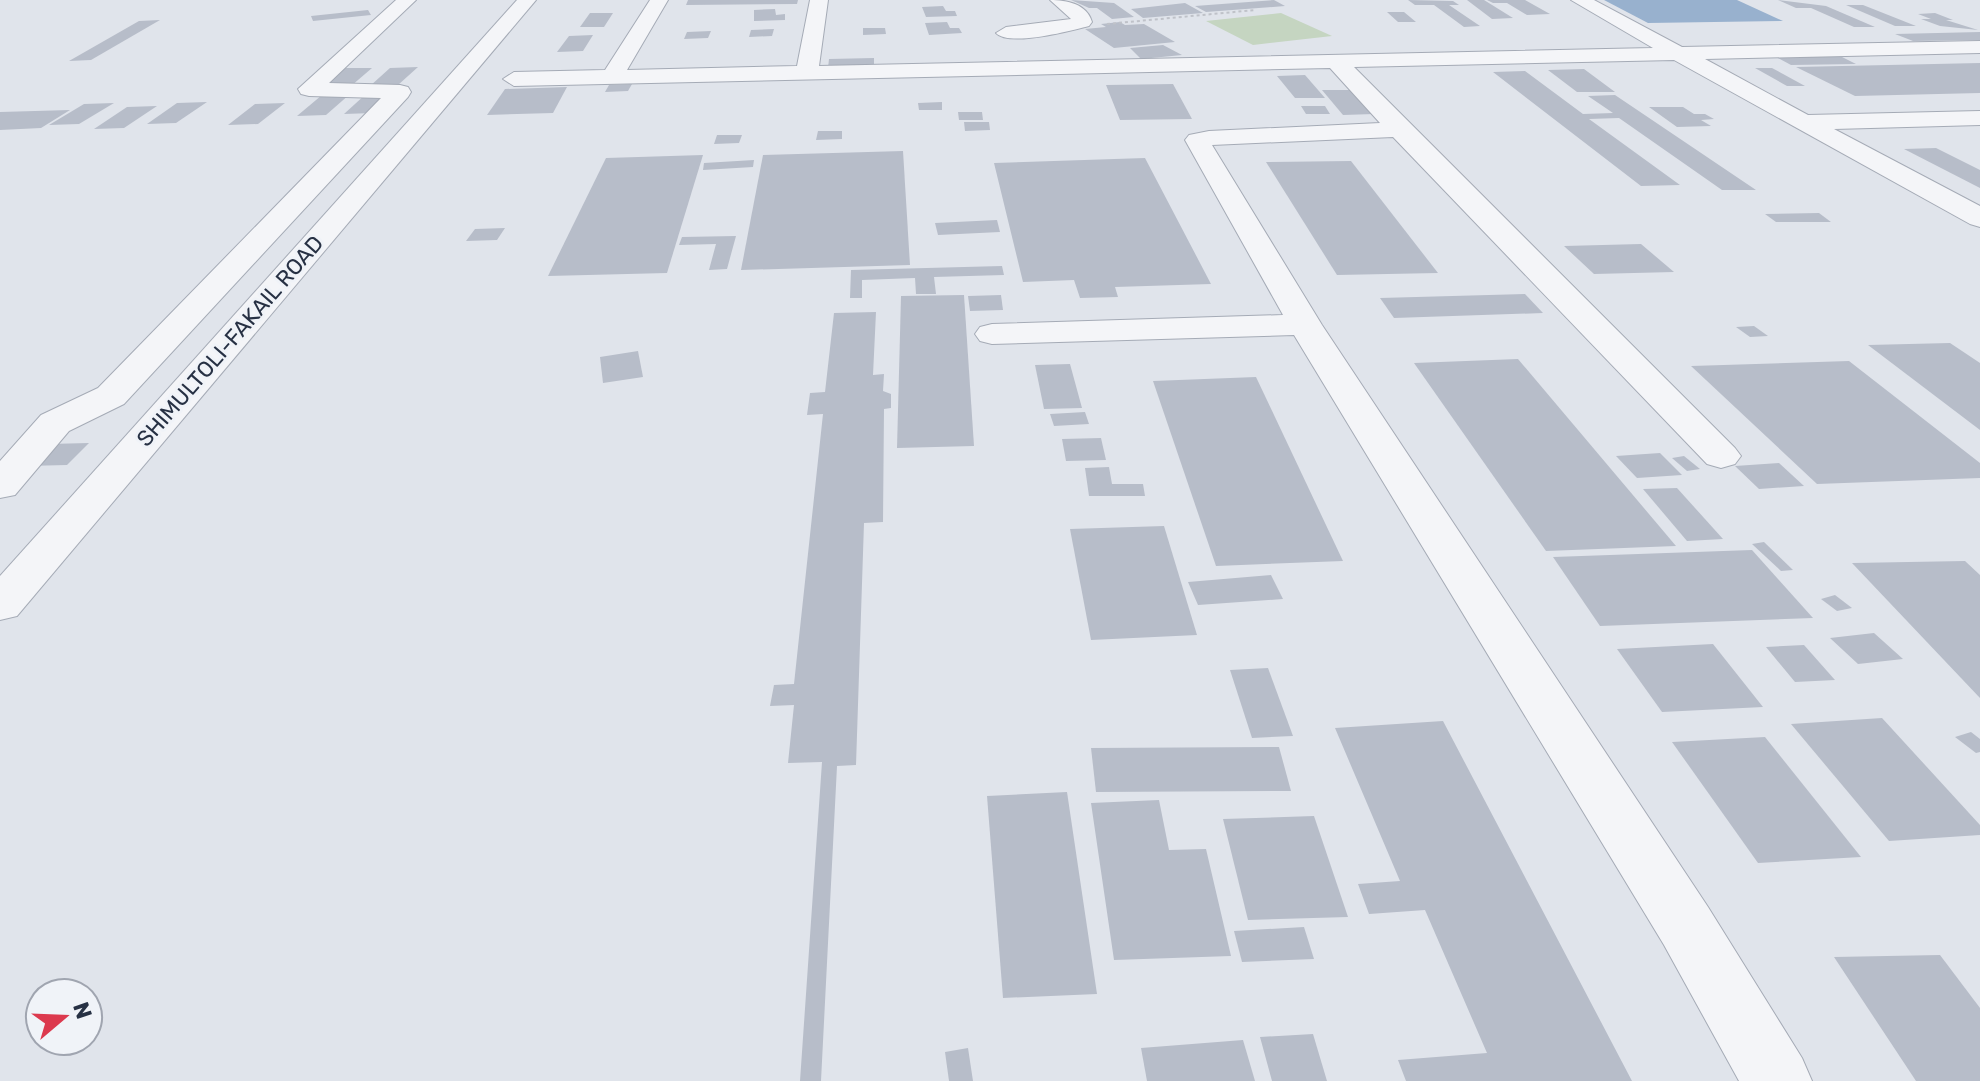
<svg xmlns="http://www.w3.org/2000/svg" width="1980" height="1081" viewBox="0 0 1980 1081" font-family="Rubik,sans-serif">
  <rect width="100%" height="100%" fill="#e0e4eb"/>
  <polygon fill="#c5d5c1" points="1281,13 1332,36 1253,45 1206,21"/>
  <polygon fill="#98b1ce" points="1604,0 1737,0 1783,21 1648,23"/>
  <g fill="#b7bdc9">
    <polygon points="688,0 798,0 797,4 686,5"/>
    <polygon points="1071,0 1114,3 1134,17 1112,19 1097,8 1089,8"/>
    <polygon points="1274,0 1285,6 1206,12 1195,6"/>
    <polygon points="1408,0 1453,1 1459,5 1449,5 1480,26 1464,27 1434,5 1415,5"/>
    <polygon points="1467,0 1484,0 1513,18 1492,19"/>
    <polygon points="1487,0 1525,0 1550,14 1527,15 1507,3 1493,3"/>
    <polygon points="1778,0 1826,6 1875,27 1854,27 1811,8 1796,8"/>
    <polygon points="1185,3 1203,13 1143,18 1131,9"/>
    <polygon points="1846,5 1863,5 1916,26 1895,26"/>
    <polygon points="943,6 946,11 955,11 957,16 926,17 922,7"/>
    <polygon points="775,9 776,15 785,14 785,20 754,21 754,10"/>
    <polygon points="368,10 371,15 313,21 311,16"/>
    <polygon points="1387,12 1404,12 1416,22 1398,22"/>
    <polygon points="590,13 613,13 604,27 580,27"/>
    <polygon points="1935,13 1953,20 1946,20 1978,30 1940,26 1921,19 1931,19 1918,14"/>
    <polygon points="160,20 91,60 69,61 139,21"/>
    <polygon points="947,22 950,28 959,28 962,33 929,35 925,23"/>
    <polygon points="1120,22 1125,25 1144,24 1175,42 1114,48 1085,29 1106,27 1101,24"/>
    <polygon points="863,28 885,28 886,34 863,35"/>
    <polygon points="774,29 772,36 749,37 751,30"/>
    <polygon points="711,31 708,38 684,39 687,32"/>
    <polygon points="1980,32 1980,40 1913,41 1895,34"/>
    <polygon points="593,35 583,51 557,52 569,36"/>
    <polygon points="1163,45 1182,55 1141,59 1130,48"/>
    <polygon points="1838,55 1856,64 1791,65 1774,56"/>
    <polygon points="874,58 874,67 828,68 829,59"/>
    <polygon points="1980,63 1980,93 1855,96 1796,67"/>
    <polygon points="418,67 398,85 370,86 390,68"/>
    <polygon points="345,68 372,68 351,86 324,87"/>
    <polygon points="1755,68 1772,68 1805,86 1787,86"/>
    <polygon points="1584,69 1615,92 1577,92 1548,70"/>
    <polygon points="1525,71 1583,114 1613,113 1588,96 1615,95 1756,190 1722,190 1619,118 1589,119 1680,185 1641,186 1493,72"/>
    <polygon points="1305,75 1325,98 1295,98 1277,76"/>
    <polygon points="632,84 628,91 605,92 609,85"/>
    <polygon points="1173,84 1192,119 1120,120 1106,85"/>
    <polygon points="567,87 553,113 487,115 505,89"/>
    <polygon points="1322,90 1351,90 1374,114 1343,115"/>
    <polygon points="395,93 373,113 344,114 366,94"/>
    <polygon points="350,94 326,115 297,116 322,95"/>
    <polygon points="207,102 176,123 147,124 177,103"/>
    <polygon points="942,102 942,110 919,110 918,103"/>
    <polygon points="114,103 79,124 49,125 84,104"/>
    <polygon points="285,103 258,124 228,125 255,104"/>
    <polygon points="157,106 124,128 94,129 127,107"/>
    <polygon points="1301,106 1325,106 1330,114 1306,114"/>
    <polygon points="1649,107 1683,107 1694,114 1705,114 1714,119 1701,120 1711,126 1677,127"/>
    <polygon points="70,110 41,128 0,130 0,112"/>
    <polygon points="958,112 982,112 983,120 959,120"/>
    <polygon points="964,122 989,122 990,130 965,131"/>
    <polygon points="818,131 842,131 842,139 816,140"/>
    <polygon points="717,135 742,135 739,143 714,144"/>
    <polygon points="1936,148 1980,170 1980,188 1904,149"/>
    <polygon points="903,151 910,265 741,270 763,155"/>
    <polygon points="703,155 667,273 548,276 606,158"/>
    <polygon points="1145,158 1211,284 1115,287 1118,297 1080,298 1074,280 1023,282 994,163"/>
    <polygon points="754,160 753,167 703,170 704,163"/>
    <polygon points="1351,161 1438,273 1337,275 1266,162"/>
    <polygon points="1819,213 1831,222 1776,222 1765,214"/>
    <polygon points="997,220 1000,232 938,235 935,223"/>
    <polygon points="505,228 497,240 466,241 475,229"/>
    <polygon points="736,236 727,269 709,270 716,244 679,245 682,237"/>
    <polygon points="1641,244 1674,272 1594,274 1564,246"/>
    <polygon points="1002,266 1004,275 934,277 936,294 916,294 915,278 862,280 862,298 850,298 851,270"/>
    <polygon points="1525,294 1543,313 1394,318 1380,298"/>
    <polygon points="964,295 974,446 897,448 901,296"/>
    <polygon points="1001,295 1003,310 970,311 968,296"/>
    <polygon points="876,312 873,375 884,374 883,391 891,394 891,408 884,409 883,522 864,523 856,765 837,766 821,1081 800,1081 822,762 788,763 794,705 770,706 774,685 794,684 823,414 807,415 810,393 825,392 834,313"/>
    <polygon points="1754,326 1768,336 1750,337 1736,327"/>
    <polygon points="1950,343 1980,363 1980,430 1868,345"/>
    <polygon points="638,351 643,377 603,383 600,357"/>
    <polygon points="1518,359 1676,546 1546,551 1414,363"/>
    <polygon points="1849,361 1980,463 1980,478 1817,484 1691,366"/>
    <polygon points="1070,364 1082,408 1044,409 1035,365"/>
    <polygon points="1256,377 1343,561 1216,566 1153,381"/>
    <polygon points="1085,412 1089,424 1054,426 1050,414"/>
    <polygon points="1101,438 1106,460 1066,461 1062,439"/>
    <polygon points="89,443 67,465 26,466 49,444"/>
    <polygon points="1660,453 1682,475 1637,478 1616,456"/>
    <polygon points="1684,456 1700,469 1687,471 1672,458"/>
    <polygon points="1779,463 1804,486 1759,489 1735,466"/>
    <polygon points="1109,467 1112,484 1143,484 1145,496 1089,496 1085,468"/>
    <polygon points="1677,488 1723,539 1687,541 1643,489"/>
    <polygon points="1164,526 1197,635 1091,640 1070,529"/>
    <polygon points="1764,542 1793,570 1781,571 1752,544"/>
    <polygon points="1752,550 1813,618 1600,626 1553,557"/>
    <polygon points="1965,561 1980,575 1980,698 1852,563"/>
    <polygon points="1271,575 1283,599 1198,605 1188,582"/>
    <polygon points="1835,595 1852,608 1837,611 1821,599"/>
    <polygon points="1874,633 1903,659 1858,664 1830,638"/>
    <polygon points="1713,644 1763,707 1662,712 1617,649"/>
    <polygon points="1804,645 1835,680 1795,682 1766,647"/>
    <polygon points="1268,668 1293,736 1252,738 1230,670"/>
    <polygon points="1882,718 1980,825 1980,835 1889,841 1791,724"/>
    <polygon points="1443,721 1632,1081 1406,1081 1398,1060 1487,1053 1425,910 1369,914 1358,884 1400,881 1335,728"/>
    <polygon points="1971,732 1980,739 1980,752 1976,753 1955,737"/>
    <polygon points="1765,737 1861,857 1758,863 1672,742"/>
    <polygon points="1279,747 1291,791 1096,792 1091,748"/>
    <polygon points="1067,792 1097,994 1003,998 987,796"/>
    <polygon points="1159,800 1169,850 1206,849 1231,956 1114,960 1091,803"/>
    <polygon points="1314,816 1348,917 1248,920 1223,819"/>
    <polygon points="1304,927 1314,959 1242,962 1234,931"/>
    <polygon points="1940,955 1980,1008 1980,1081 1916,1081 1834,957"/>
    <polygon points="1313,1034 1327,1081 1272,1081 1260,1037"/>
    <polygon points="1243,1040 1255,1081 1147,1081 1141,1048"/>
    <polygon points="968,1048 973,1081 949,1081 945,1052"/>
  </g>
  <g fill="none" stroke-linecap="round" stroke-linejoin="round">
    <g stroke="#a5abb6" stroke-width="2">
      <g id="minor">
        <polygon points="396,0 416,0 329,83 400,85 408,87 411,92 408,97 124,404 69,431 15,495 0,498 0,461 41,415 98,388 381,98 309,96 301,94 298,89"/>
        <polygon points="517,0 536,0 17,616 0,620 0,576"/>
        <polygon points="650,0 668,0 627,70 797,66 810,0 828,0 819,66 1653,48 1571,0 1594,0 1682,47 1980,41 1980,53 1705,59 1808,115 1980,111 1980,125 1834,129 1980,206 1980,227 1970,224 1674,60 1354,67 1735,448 1741,456 1735,464 1721,468 1707,464 1393,137 1212,145 1322,325 1708,907 1802,1058 1812,1081 1739,1081 1664,945 1294,335 992,344 980,341 975,334 980,327 992,324 1283,315 1185,140 1189,135 1209,131 1380,123 1330,68 514,86 503,79 514,72 605,70"/>
        <path d="M1050,0C1067,0 1087,4 1092,22L1089,26C1070,31 1009,47 996,33L1006,27L1071,19Z"/>
      </g>
    </g>
    <polyline stroke="#bfc2c9" stroke-width="2" stroke-dasharray="3 3" stroke-linecap="butt" points="1107,24 1255,10"/>
    <use href="#minor" fill="#f4f5f8" fill-rule="evenodd"/>
  </g>
  <g text-anchor="middle" dominant-baseline="central" stroke-width="6" stroke-linejoin="round" paint-order="stroke">
    <g font-size="22" fill="#273144" stroke="#f0f3f8">
      <text transform="translate(230 341) rotate(-49)">SHIMULTOLI-FAKAIL ROAD</text>
    </g>
  </g>
  <g transform="translate(64 1017) rotate(71)"><circle r="38" fill="#f0f3f8" stroke="#a0a5b0" stroke-width="2"/>
  <path d="M0-6L14 30L0 20L-14 30Z" fill="#dc394e"/>
  <text y="-12" font-size="22" font-weight="bold" text-anchor="middle" fill="#273144">N</text>
  </g>
</svg>
